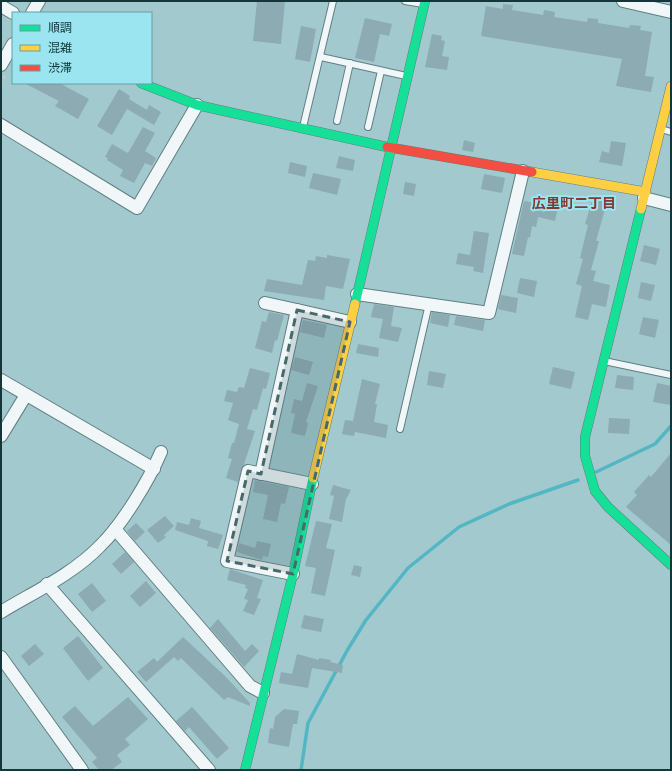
<svg xmlns="http://www.w3.org/2000/svg" width="672" height="771" viewBox="0 0 672 771" font-family="'Sofia Sans Condensed','Noto Sans JP',sans-serif">
  <rect width="100%" height="100%" fill="#a1c9ce"/>
  <g fill="none" stroke-linecap="round" stroke-linejoin="round">
    <g stroke="#53b7c3" stroke-width="3.5">
      <polyline points="596,472 655,444 671,426"/>
      <polyline points="301,770 308,723 348,649 366,620 408,568 459,527 509,504 578,480"/>
    </g>
  </g>
  <g fill="#8dabb2">
    <polygon points="257,1 285,1 281,44 253,41"/>
    <polygon points="503,4 513,5 512,10 543,15 544,10 555,12 554,17 587,22 588,18 598,19 598,23 629,28 630,25 641,26 640,30 652,32 645,76 654,77 651,92 616,86 622,59 481,36 486,6 503,9"/>
    <polygon points="365,18 392,24 389,36 380,34 374,62 355,58"/>
    <polygon points="301,26 316,29 310,62 295,59"/>
    <polygon points="432,34 442,36 441,40 445,41 442,56 449,57 447,70 425,67"/>
    <polygon points="24,83 59,83 89,99 78,119 55,106 59,101"/>
    <polygon points="119,89 130,96 129,99 147,110 149,105 161,112 154,125 127,109 112,135 97,126"/>
    <polygon points="143,127 155,133 145,151 156,158 152,166 145,163 134,183 120,176 123,170 107,160 108,158 105,157 112,144 128,153"/>
    <polygon points="464,140 475,143 473,152 462,150"/>
    <polygon points="611,141 626,143 622,166 599,162 602,151 609,153"/>
    <polygon points="339,156 355,160 353,171 336,168"/>
    <polygon points="290,162 307,166 305,177 288,173"/>
    <polygon points="313,173 341,179 337,195 309,188"/>
    <polygon points="484,174 505,178 502,193 481,189"/>
    <polygon points="405,182 416,184 414,196 403,194"/>
    <polygon points="593,198 607,202 596,241 599,241 591,270 596,271 593,281 610,285 606,307 592,304 588,320 575,317 582,286 576,284 583,259 580,258 588,225 585,224"/>
    <polygon points="524,201 558,207 555,221 538,217 536,227 532,226 530,238 528,237 524,256 512,254"/>
    <polygon points="474,231 489,233 483,273 473,271 474,267 456,264 458,253 470,255"/>
    <polygon points="644,245 660,249 656,265 640,261"/>
    <polygon points="327,255 350,259 343,289 326,286 324,300 264,291 267,279 302,285 308,260 315,261 316,256 327,258"/>
    <polygon points="520,278 537,281 534,297 517,293"/>
    <polygon points="641,282 655,285 651,301 638,298"/>
    <polygon points="501,295 518,298 516,313 498,309"/>
    <polygon points="374,304 394,307 391,326 402,328 398,342 379,338 383,319 371,317"/>
    <polygon points="269,312 284,315 277,341 275,340 272,353 255,348 262,321 266,322"/>
    <polygon points="432,312 450,315 448,327 430,323"/>
    <polygon points="456,316 485,320 483,331 454,325"/>
    <polygon points="643,317 659,320 655,338 639,334"/>
    <polygon points="303,320 327,325 324,338 300,332"/>
    <polygon points="358,344 379,348 378,357 356,353"/>
    <polygon points="295,357 313,362 309,375 291,370"/>
    <polygon points="553,367 575,372 571,389 549,384"/>
    <polygon points="250,368 270,373 266,389 263,388 257,410 253,409 247,429 255,431 238,482 226,478 232,459 228,458 232,443 234,443 239,424 228,420 233,403 224,401 227,390 237,392 239,387 244,388"/>
    <polygon points="429,371 446,374 443,388 427,385"/>
    <polygon points="617,375 634,377 633,390 615,388"/>
    <polygon points="362,379 380,384 375,404 377,404 374,422 388,425 386,438 355,432 354,436 342,434 345,420 353,421"/>
    <polygon points="307,383 318,386 306,422 308,423 305,436 291,433 295,414 291,413 294,399 302,401"/>
    <polygon points="657,383 671,386 671,405 653,402"/>
    <polygon points="609,418 630,419 629,434 608,433"/>
    <polygon points="671,453 671,545 626,507 637,495 634,492 649,475 651,477"/>
    <polygon points="255,480 289,487 285,504 281,503 277,522 263,519 268,495 253,492"/>
    <polygon points="333,485 351,490 346,499 342,522 329,519 334,496 330,495"/>
    <polygon points="165,516 174,526 164,535 166,537 158,543 147,530"/>
    <polygon points="191,518 201,521 199,528 223,535 218,549 207,546 208,541 175,530 177,522 189,525"/>
    <polygon points="316,521 332,524 326,548 335,550 325,596 311,593 316,568 305,566"/>
    <polygon points="136,523 145,532 135,541 127,531"/>
    <polygon points="257,541 271,544 268,557 263,556 262,560 237,552 239,543 255,548"/>
    <polygon points="125,552 134,562 121,574 112,564"/>
    <polygon points="354,565 362,567 360,577 351,575"/>
    <polygon points="230,569 263,580 257,598 261,599 254,615 243,611 248,600 244,599 248,589 245,588 246,585 227,580"/>
    <polygon points="146,581 156,593 140,607 130,596"/>
    <polygon points="92,583 106,601 92,612 78,594"/>
    <polygon points="304,615 324,619 321,632 301,628"/>
    <polygon points="218,619 245,651 252,644 259,651 244,667 210,628"/>
    <polygon points="78,636 103,668 88,681 63,648"/>
    <polygon points="183,637 226,677 250,703 250,706 228,697 224,700 181,658 178,661 174,657 146,682 137,672 154,658 157,662"/>
    <polygon points="35,644 44,654 29,666 21,656"/>
    <polygon points="297,654 319,660 319,658 331,660 330,662 343,665 342,673 312,668 308,688 279,683 281,672 292,674"/>
    <polygon points="128,697 148,719 125,739 130,745 117,755 122,762 111,770 99,770 92,762 97,758 62,717 75,706 93,726"/>
    <polygon points="192,707 229,748 217,759 189,727 185,731 176,721"/>
    <polygon points="284,709 299,711 297,724 293,724 289,747 268,743 270,728 273,729 275,717"/>
  </g>
  <g fill="none" stroke-linecap="round" stroke-linejoin="round">
    <g stroke="#617f82" stroke-width="8">
      <g id="lane">
        <polyline points="405,1 423,4"/>
        <polyline points="321,57 406,76"/>
        <polyline points="337,121 350,63"/>
        <polyline points="303,127 333,1"/>
        <polyline points="368,127 381,71"/>
        <polyline points="661,129 671,132"/>
        <polyline points="604,361 671,375"/>
        <polyline points="400,429 429,304"/>
      </g>
    </g>
    <g stroke="#617f82" stroke-width="14">
      <g id="street">
        <polyline points="623,1 671,12"/>
        <polyline points="1,6 13,13"/>
        <polyline points="32,13 39,1"/>
        <polyline points="1,65 13,44"/>
        <polyline points="1,125 137,208 197,105"/>
        <polyline points="644,198 671,205"/>
        <polyline points="357,294 489,313 523,171"/>
        <polyline points="265,303 297,310"/>
        <polyline points="1,380 154,469"/>
        <polyline points="1,436 26,395"/>
        <polyline points="261,474 297,310 350,322"/>
        <polyline points="115,529 250,686 263,693"/>
        <polyline points="293,574 227,561 248,471 312,484"/>
        <polyline points="47,584 209,770"/>
        <path d="M1,612C34,592 73,574 100,546C122,525 149,480 161,452"/>
        <polyline points="1,657 82,770"/>
      </g>
    </g>
    <g stroke="#617f82" stroke-width="10">
      <g id="fast">
        <polyline points="141,83 197,105 387,147"/>
        <polyline points="641,209 585,437 585,456 595,491 608,507 671,565"/>
        <polyline points="355,304 425,1"/>
        <polyline points="245,770 293,574 313,478"/>
      </g>
    </g>
    <g stroke="#617f82" stroke-width="10">
      <g id="slow">
        <polyline points="532,172 646,192"/>
        <polyline points="641,209 671,86"/>
        <polyline points="313,478 355,304"/>
      </g>
    </g>
    <g stroke="#617f82" stroke-width="10">
      <polyline id="jam" points="387,147 532,172"/>
    </g>
    <polyline stroke="#c2cfd1" stroke-width="2" stroke-dasharray="3 3" stroke-linecap="butt" points="1,84 5,76"/>
    <use href="#lane" stroke="#f1f7f8" stroke-width="6"/>
    <use href="#street" stroke="#f1f7f8" stroke-width="12"/>
    <use href="#fast" stroke="#16e098" stroke-width="9"/>
    <use href="#slow" stroke="#ffcf43" stroke-width="9"/>
    <use href="#jam" stroke="#f24e42" stroke-width="9"/>
  </g>
  <path fill="#46696d" fill-opacity="0.2" stroke="#46696d" stroke-width="3" stroke-dasharray="8 5" stroke-linejoin="round" d="M297,310L350,322L293,574L227,561L248,471L261,474Z"/>
  <g text-anchor="middle" dominant-baseline="central" stroke-width="4" stroke-linejoin="round" paint-order="stroke">
    <g font-size="14" font-weight="bold" fill="#803933" stroke="#9ae5ef">
      <text x="574" y="203">広里町二丁目</text>
    </g>
  </g>
  <rect width="672" height="771" fill="none" stroke="#153539" stroke-width="4"/>
  <rect x="12" y="12" width="140" height="72" fill="#9ae5ef" stroke="#659fa6"/>
  <rect x="20" y="25" width="20" height="6" fill="#16e098" stroke="#659fa6"/>
  <text x="48" y="32" font-size="12" fill="#153539">順調</text>
  <rect x="20" y="45" width="20" height="6" fill="#ffcf43" stroke="#659fa6"/>
  <text x="48" y="52" font-size="12" fill="#153539">混雑</text>
  <rect x="20" y="65" width="20" height="6" fill="#f24e42" stroke="#659fa6"/>
  <text x="48" y="72" font-size="12" fill="#153539">渋滞</text>
</svg>
